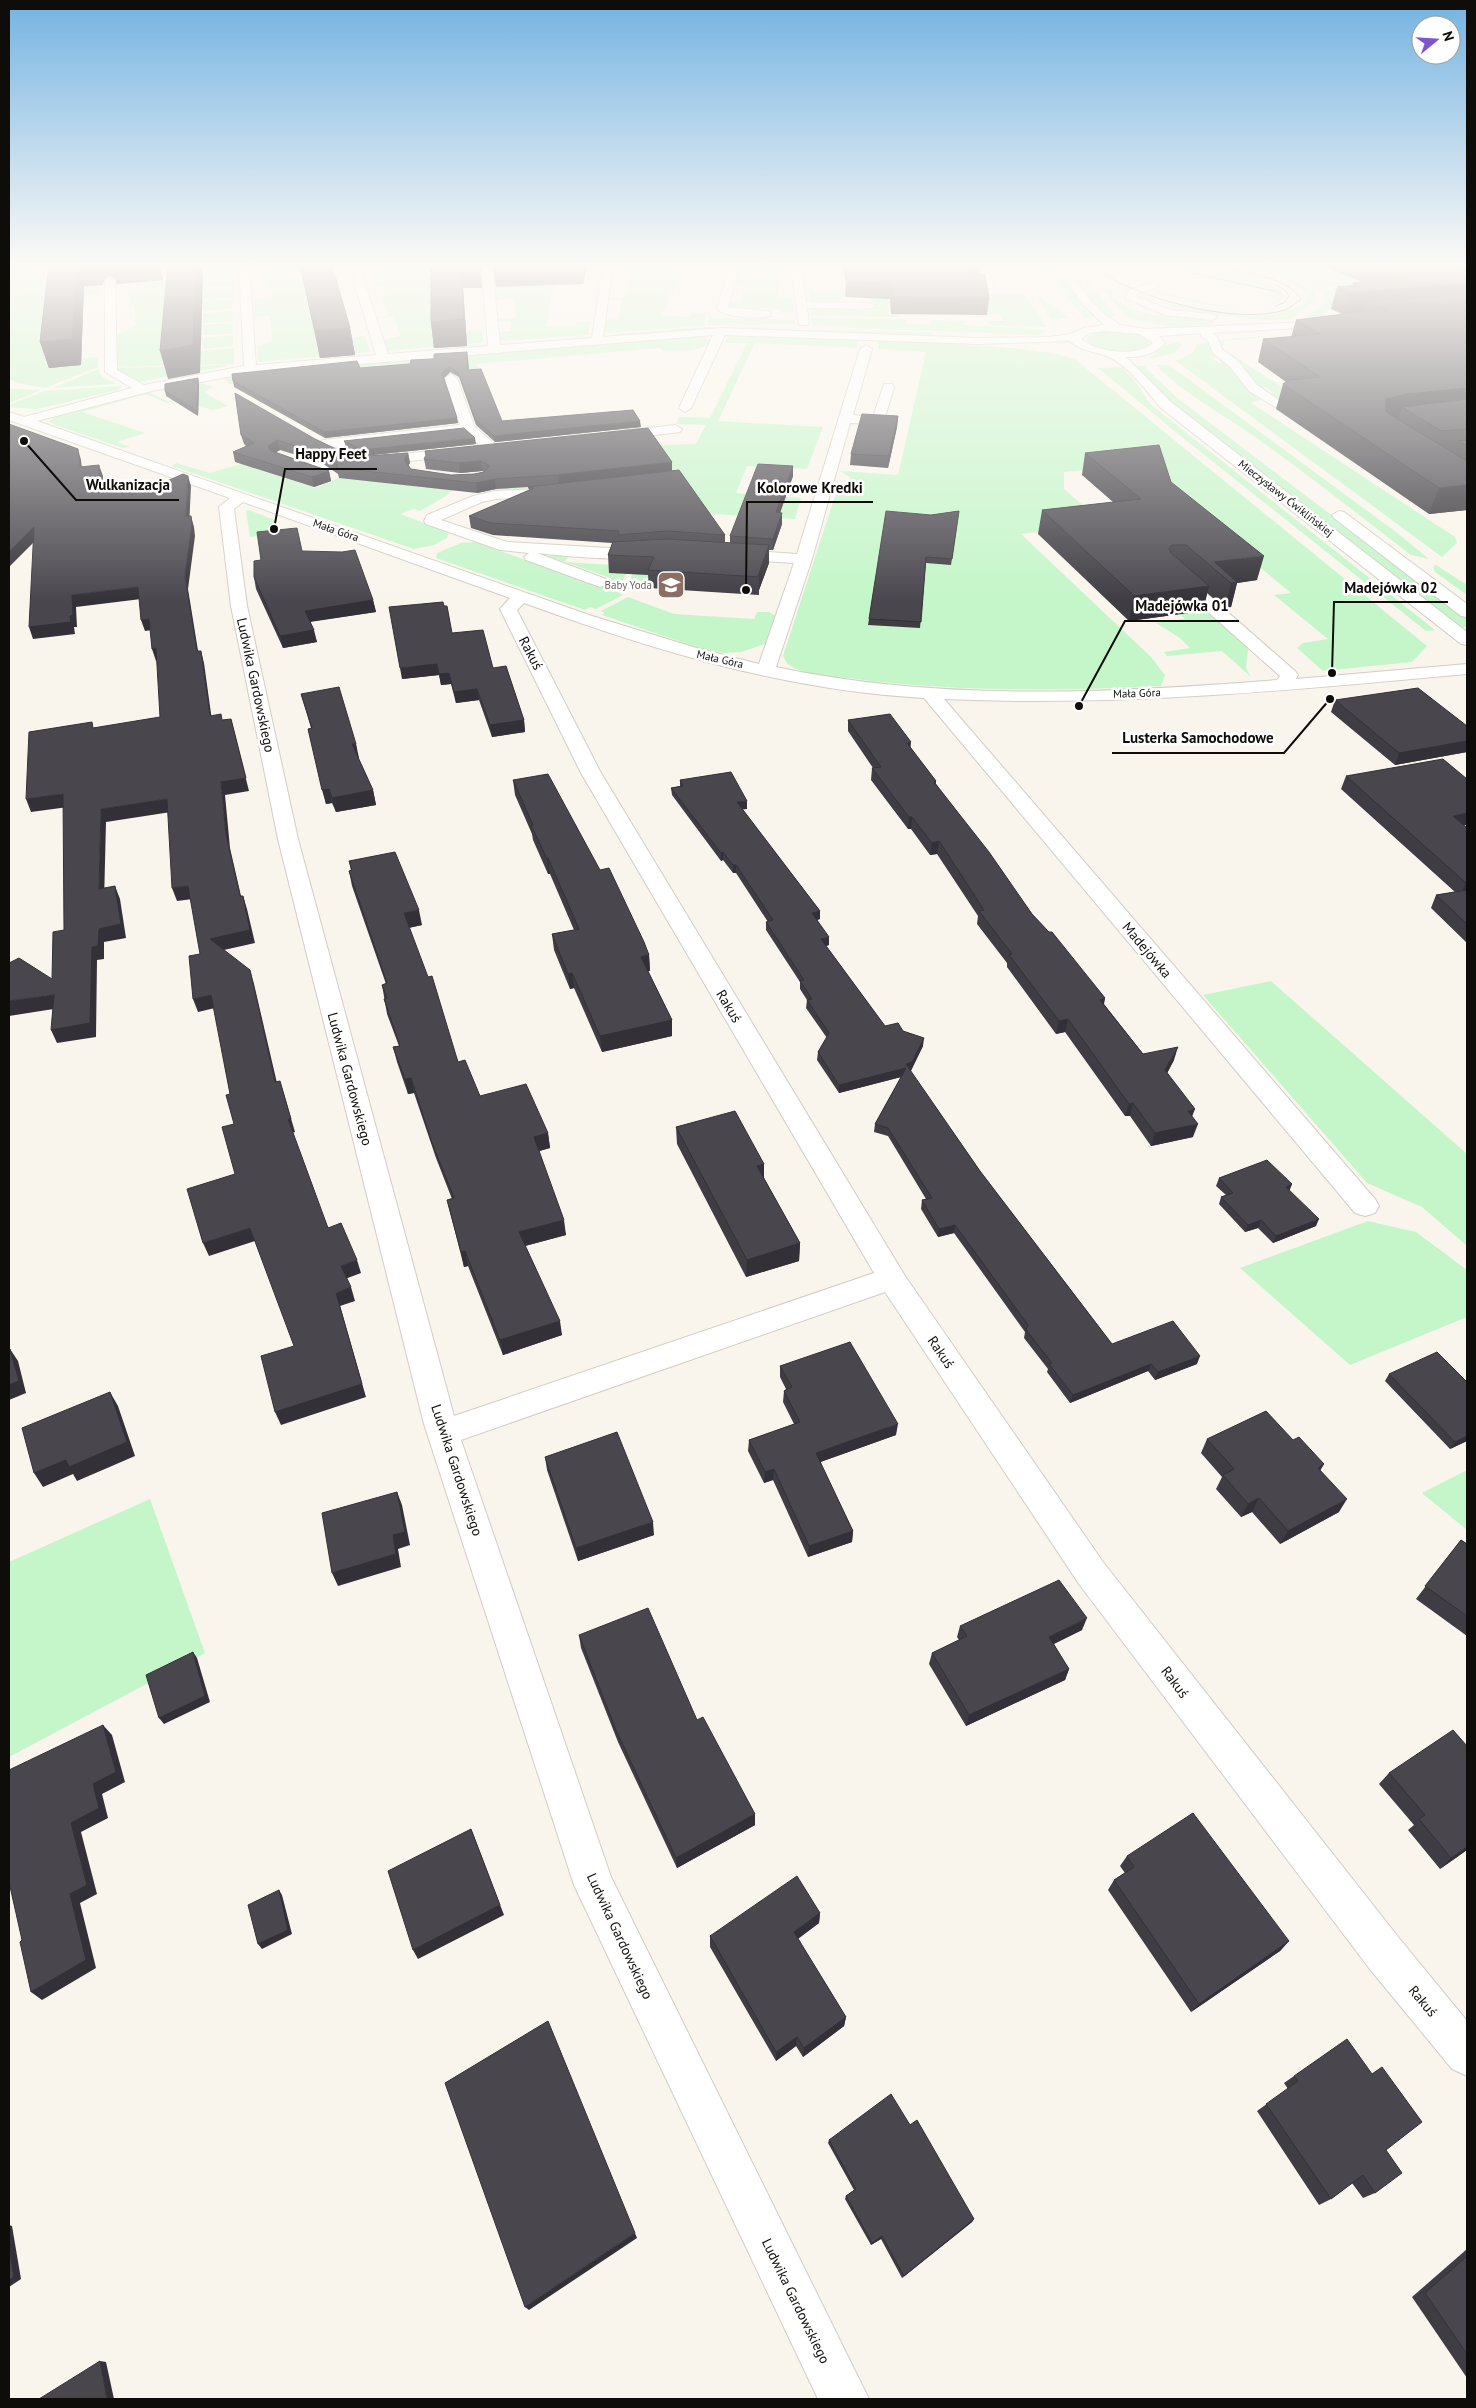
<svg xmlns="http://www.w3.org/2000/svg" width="1476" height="2408" viewBox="0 0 1476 2408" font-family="'PT Sans',sans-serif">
  <rect width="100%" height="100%" fill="#faf5ec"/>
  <g fill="#c4f6c9">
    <polygon points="13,265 35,265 44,284 9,297 9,269"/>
    <polygon points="225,265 231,265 232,286 202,288 200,351 234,348 234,364 115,367 116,335 136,326 134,304 129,306 128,290 145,288 145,285 140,286"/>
    <polygon points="265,265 303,265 350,338 365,336 370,352 258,362 257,346 272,341 270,316 255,317 254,299 272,298 271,287 266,287"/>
    <polygon points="376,265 434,265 467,335 467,331 482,330 483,341 481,343 386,351 382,340 401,336 394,317 375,318 388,316 381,297 385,296 382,287 377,286 372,272 378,271"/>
    <path d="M624,265H679L677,271H680L673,294H670L662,316L689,317L691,313H707L703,326L605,333L606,320L619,319L621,300H609V298L626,296C629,289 631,277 628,270L611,272L612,270H623Z"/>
    <polygon points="741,265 778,265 779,278 737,277"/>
    <polygon points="1044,265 1050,265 1096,317 1085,318 1078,311"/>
    <path d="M1144,265L1276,291L1168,265C1186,265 1280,279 1284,296C1269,323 1174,298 1149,291C1178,292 1260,325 1281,297L1269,295L1273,292Z"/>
    <polygon points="1240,265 1326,265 1402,302 1263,272 1265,270"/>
    <path d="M1259,274C1272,276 1320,282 1316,301L1291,319L1262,320L1176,308L1155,300L1145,302L1138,296H1143C1179,306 1278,331 1307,300C1304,281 1271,278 1256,275Z"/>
    <polygon points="506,275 554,281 547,327 575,327 577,322 590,322 588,335 499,341 499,332 511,331 510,321 497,321 497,319 516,318 513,299 495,300 494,290 520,290 520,288 510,289 509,284 493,285 492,277"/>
    <polygon points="100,278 100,294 84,295 84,292 56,294 81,365 81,359 98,357 98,367 45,388 22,384 9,379 9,298 42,285"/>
    <polygon points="736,278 779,279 779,297 792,297 794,311 780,313 781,310 732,308 729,306 729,302 740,302 745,285 735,284"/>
    <path d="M1084,280H1086L1116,316L1108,317C1098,307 1084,298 1086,283Z"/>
    <polygon points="1311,285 1398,303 1331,309 1322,313 1330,317 1302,318 1320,307 1325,300 1322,292"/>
    <polygon points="232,288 232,298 203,299 204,290"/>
    <path d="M1103,289L1116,292L1112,293V298C1125,307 1150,318 1165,315L1218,321L1207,325L1176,328L1131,319L1119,308Z"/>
    <polygon points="810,291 1026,295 1046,327 991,325 985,321 1003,321 1001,315 988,315 986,304 889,302 889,314 898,314 899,317 811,315 811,307 872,311 872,298 845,296 839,297 839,301 810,303"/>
    <polygon points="1037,297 1041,297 1068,318 1051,319"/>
    <polygon points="232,299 232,309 203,311 203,301"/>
    <polygon points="232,311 233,321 203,323 203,313"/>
    <polygon points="711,312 712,318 795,320 796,324 707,325"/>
    <polygon points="811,318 905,319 906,324 931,325 931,320 964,321 965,325 1044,330 1039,335 1034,335 814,326 812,325"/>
    <polygon points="233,323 233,333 203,335 203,325"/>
    <polygon points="706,327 786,328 708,329 611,337 608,335"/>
    <polygon points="817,329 931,333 930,336 830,331"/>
    <path d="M1116,331L1139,335L1148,340L1149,344C1138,354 1095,353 1086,339C1091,330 1106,331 1116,331Z"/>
    <polygon points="1318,331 1225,341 1222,348 1293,394 1282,399 1266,394 1273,392 1265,387 1257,388 1220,348 1221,340"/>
    <polygon points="737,334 857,336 857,348 755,343 718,421 823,427 807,469 747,466 736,493 801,498 795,519 663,511 681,473 540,488 490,490 487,481 633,446 696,444 706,425 676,424 679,417 710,418 747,343 724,343 727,338"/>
    <polygon points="233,335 233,346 203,349 202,338"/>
    <path d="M699,336L705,337L711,341C702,353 677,350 663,351L660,348L476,364L481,374L420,379L230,384L224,379L409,359C417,360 426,364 433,358Z"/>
    <path d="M878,339L1013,348L1058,354L1076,360L1427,646L1412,662L1323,671L1297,648L1303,643L1328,639L1274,595L1291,593L1194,513L1132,465L1064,472V489L1246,644L1248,650L1246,668L1251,677L1222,651L1167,656L1164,652L1190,648L1180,638L1156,623L1185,619L1082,527L1021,534L1151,657L1165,675L1161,686C1059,691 957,692 856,679C838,677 803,675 789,665C786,663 785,659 783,656L836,493L844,492L847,481L851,478L840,471L898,475L926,352L878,349Z"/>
    <polygon points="1179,341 1182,345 1175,353 1150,359 1150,357 1167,345"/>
    <polygon points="1208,342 1212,350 1221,357 1212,358 1218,363 1228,362 1262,399 1251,403 1455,537 1457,543 1442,557 1176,361 1192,353 1197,345"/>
    <polygon points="233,365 138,382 117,371 116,368"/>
    <path d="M1156,365H1169L1396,532L1429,559L1411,555C1359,515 1308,475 1255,437C1221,413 1185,395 1156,365Z"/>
    <polygon points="1136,366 1144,366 1176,397 1467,618 1467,627 1462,627 1175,405"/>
    <polygon points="1122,367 1136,382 1150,404 1435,630 1426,631 1183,438 1098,368"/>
    <polygon points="98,369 102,377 116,384 53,388"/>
    <polygon points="197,382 213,387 204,392 228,406 212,410 179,399 167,403 145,394 82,412 145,433 117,442 130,447 123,448 55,425 49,421 57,416 148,392 168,401 180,398"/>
    <polygon points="120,386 122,387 117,390 37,409 9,407 9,405 45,391"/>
    <polygon points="9,389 41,390 9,403"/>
    <polygon points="176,463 210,473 241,464 315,488 346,475 425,488 433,481 459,484 446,496 420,511 414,509 400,514 449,532 447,538 434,545 414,549 172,466"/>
    <polygon points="249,510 277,521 273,523 275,534 250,537 246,511"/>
    <polygon points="475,542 605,588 611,578 542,554 569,555 565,562 612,565 609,572 626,574 617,592 623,595 596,609 590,607 585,610 436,558 437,553 461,543"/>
    <polygon points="637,564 660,565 649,588 627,586"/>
    <polygon points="1436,565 1467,585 1467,595 1435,572 1433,567"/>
    <polygon points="628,597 674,614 754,619 757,612 769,612 776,616 765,644 741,652 724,653 702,649 602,615 605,613 601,611"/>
    <polygon points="1271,981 1467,1154 1467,1246 1422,1207 1367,1183 1203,995"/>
    <polygon points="1368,1221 1416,1232 1467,1270 1467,1317 1350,1365 1240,1268"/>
    <polygon points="1467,1470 1467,1530 1422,1493"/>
    <polygon points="150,1499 205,1653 9,1757 9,1562"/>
  </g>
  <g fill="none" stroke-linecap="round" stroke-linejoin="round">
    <g stroke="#d2cdc4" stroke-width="2">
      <g id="minor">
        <path d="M239,265H249L256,365L376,355L349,265H359L388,354L488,346L482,265H492L500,345L592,338L603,265H613L603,337L721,328L977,338L1049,337L1071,334L1083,328L1104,325L1082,303L1055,265H1065L1089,299L1105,315L1120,325L1147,329L1335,321L1337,323L1331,326L1211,333L1217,337L1222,349L1238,361L1257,385L1279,400L1281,403L1279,406L1275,407L1249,391L1230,367L1213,353L1208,341L1202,337L1201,333L1159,336L1165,343C1155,355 1141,357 1126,357L1171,402L1467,632V645L1461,644L1161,408C1146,391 1130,367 1109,357C1095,351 1081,352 1070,341L977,344L725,335L691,408L685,412L679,408L713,335L250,373L156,390L37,421L592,616L693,647L759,664L794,563L730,559L722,554L730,549L797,554L860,349L866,345L872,349L853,415L873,417L884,384H892L894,387L883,424L850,423L812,559L776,667C939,702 1112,693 1277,680L1280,676L1171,579L1169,576L1171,573H1183L1295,671L1298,675L1296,679L1467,664V674C1293,690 1119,707 944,699L1375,1199L1379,1206L1375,1213L1365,1216L1355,1213L924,698C786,691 653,650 524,603L517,610L601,773L905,1276L1103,1562L1399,1938L1467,2021V2076L1452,2069L1369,1968L1079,1584L885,1292L461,1440L611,1877L869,2399H818L574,1885L424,1424L278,839L231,606L219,507L230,498L9,420V412L24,417L132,388L105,372V281L110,278L115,281L117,370L144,385L244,366ZM1105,331L1139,334L1153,343C1136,358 1097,352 1081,339L1089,333ZM243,502L510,598L500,609L581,773L874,1273L454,1416L298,839L247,606L234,509Z"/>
        <path d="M730,265H740L728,307L766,311L770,312V316C757,319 727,318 717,309Z"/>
        <polygon points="791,265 801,265 806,302 870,303 875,306 870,309 807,308 809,323 807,325 799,325"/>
        <polygon points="983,267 988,270 995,285 990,288 970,286 970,282 983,281 978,270"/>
        <polygon points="1154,282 1159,285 1158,287 1137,294 1136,297 1171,310 1212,314 1218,317 1212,320 1165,315 1125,298 1129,290"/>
        <polygon points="451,374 457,378 474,426 497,446 499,449 497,452 487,452 465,432 323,448 316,444 323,440 460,425 445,378"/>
        <polygon points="675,425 682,429 680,432 614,440 607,436 614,432"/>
        <polygon points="462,448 467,449 469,452 467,455 371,465 364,461 371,457"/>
        <polygon points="348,452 355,456 353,459 316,472 309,468 311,465"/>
        <path d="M556,488L561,489L563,492L561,495L496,499L482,502L441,520L507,542L624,549L645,547L653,552C644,565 555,555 537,553L606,579L608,582L606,585L600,587L526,560L524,557L529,553L500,550L426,524L424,521L427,515L473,496L496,491Z"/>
        <polygon points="1339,511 1344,512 1467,604 1467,617 1461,616 1334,518 1332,515"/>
      </g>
    </g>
    <use href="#minor" fill="#fff" fill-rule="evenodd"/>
    <g stroke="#8b8781" stroke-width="1">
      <path d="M1090,265C1130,297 1235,326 1285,310C1291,308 1296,302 1301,299C1287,275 1231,270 1205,265"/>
      <polyline points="1156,265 1274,291"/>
      <polyline points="1188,265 1210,270"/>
      <polyline points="1276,285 1286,291 1289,296 1285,302 1276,306"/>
    </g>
  </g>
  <g fill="#3f3c43">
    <polygon points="49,265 159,265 163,280 117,284 116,279 109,276 104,279 103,285 84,286 81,365 49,368 40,342"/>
    <polygon points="300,265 350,328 355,355 320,358"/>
    <polygon points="431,265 480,265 482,288 463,288 467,346 434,348 431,322"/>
    <polygon points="493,265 587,265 583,284 496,287"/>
    <polygon points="842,265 980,265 979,273 989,299 987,315 891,314 890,299 845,297 846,280"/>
    <polygon points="1321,265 1467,265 1467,510 1429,514 1276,409 1283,384 1286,382 1258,362 1263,339 1291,337 1296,320 1342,314 1331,309 1337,287 1352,286 1353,283 1362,282"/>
    <polygon points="468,357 469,370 502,421 641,427 495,442 476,425 459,377 450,372 444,378 458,423 325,438 234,387 232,374 360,368 410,364 434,359"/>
    <polygon points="199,384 198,416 166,396 165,391"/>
    <polygon points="898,416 897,427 888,468 850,465 851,454"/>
    <polygon points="241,435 315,439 353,457 408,453 410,463 408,465 411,469 451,475 474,474 484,472 482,471 460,473 426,469 424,459 426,456 425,451 672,471 725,535 725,543 730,543 730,536 793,476 780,513 782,524 773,550 769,550 769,563 759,590 759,595 649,588 648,575 609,573 608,555 612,543 493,535 471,528 469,516 529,490 528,487 496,489 477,493 339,478 338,474 322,463 280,450 276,452 329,471 331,481 314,487 235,462 233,452 246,446 244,444"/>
    <polygon points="344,441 476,444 363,456 346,447"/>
    <polygon points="1085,453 1171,482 1257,580 1237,583 1231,607 1225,608 1207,593 1203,611 1129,621 1038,534 1042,510 1113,502 1082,475"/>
    <polygon points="959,511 951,565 926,563 920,628 868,625 869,619 931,515"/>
    <polygon points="302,551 373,600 376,612 310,622 317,642 283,648 256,589 254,577 261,560"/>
    <polygon points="452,633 493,668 524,720 525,732 492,737 479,700 456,703 451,684 441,685 439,675 402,679"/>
    <polygon points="301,694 356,744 358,758 373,790 376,805 336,812 332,803 326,804 311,728"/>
    <polygon points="1335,700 1467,726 1467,752 1395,765 1331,712"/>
    <polygon points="848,720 911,748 936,781 936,784 1032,914 1105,998 1104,1004 1143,1054 1174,1060 1167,1073 1192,1117 1193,1137 1151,1146 1130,1116 1125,1116 1065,1032 1056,1034 1007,967 1007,963 977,924 978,916 937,854 930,855 911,829 908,829 871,780 872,768 873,768 848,731"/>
    <polygon points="1346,776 1464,826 1467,828 1467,943 1431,908 1436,895 1455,892 1341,789"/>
    <polygon points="513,780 600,870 649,955 650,971 648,971 672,1020 672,1036 602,1052 574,988 570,989 554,950 552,934 574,930 550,874 548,874 533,840 532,834 515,795"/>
    <polygon points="680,780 747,809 742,809 820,911 820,919 817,920 829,945 826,946 885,1026 903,1031 923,1046 910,1071 980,1171 1112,1344 1197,1364 1155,1380 1148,1371 1070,1403 1047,1372 1048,1369 1024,1338 1025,1332 954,1233 938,1237 921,1209 922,1200 926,1199 888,1136 874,1132 875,1124 901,1077 839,1093 817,1060 818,1052 827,1038 806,1008 807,1000 800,989 800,982 766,930 766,922 768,922 736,873 733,873 723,860 721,861 672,795 671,788 680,786"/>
    <polygon points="349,861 422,925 409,928 458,1062 480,1096 548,1133 550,1148 539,1151 566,1235 525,1246 562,1335 503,1355 468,1266 464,1267 447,1200 452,1199 436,1158 414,1093 408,1094 397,1062 393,1047 399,1046 387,1014 382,985 386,984 352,886 349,871 351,871"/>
    <polygon points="676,1127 764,1164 764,1178 800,1243 799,1261 746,1277 677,1144"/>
    <polygon points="1219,1178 1292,1184 1289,1190 1316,1226 1273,1243 1258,1228 1245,1232 1219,1204 1221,1197 1226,1195 1216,1186"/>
    <polygon points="780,1366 896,1435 820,1462 853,1531 852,1542 808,1557 773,1480 764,1483 748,1451 749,1440 794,1424 783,1402 784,1391 786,1389 780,1377"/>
    <polygon points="1389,1374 1467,1382 1467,1441 1450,1449 1385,1381"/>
    <polygon points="1207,1439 1293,1440 1324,1464 1320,1470 1339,1512 1280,1544 1252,1512 1241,1517 1216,1489 1222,1477 1201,1453"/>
    <polygon points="545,1457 654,1535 578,1561 547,1470"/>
    <polygon points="1461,1540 1467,1544 1467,1636 1416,1599"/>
    <polygon points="960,1626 1082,1630 1054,1644 1069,1669 1065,1680 966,1726 929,1664 932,1653 959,1640 957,1637"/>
    <polygon points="579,1635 697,1720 755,1814 755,1825 677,1868 618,1742 581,1648"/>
    <polygon points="1467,1746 1467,1850 1440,1869 1408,1830 1414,1825 1379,1784 1389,1773"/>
    <polygon points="1127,1856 1289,1941 1280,1951 1191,2012 1108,1890 1114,1880 1125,1873 1120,1866"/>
    <polygon points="820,1913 819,1923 798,1939 846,2017 844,2026 803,2057 796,2046 776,2061 710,1947 710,1936"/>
    <polygon points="1294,2076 1386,2150 1375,2193 1363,2198 1352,2183 1331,2199 1319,2205 1257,2111 1288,2089 1284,2083"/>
    <polygon points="910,2125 974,2219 972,2222 902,2278 881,2239 871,2245 845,2199 846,2196 854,2190 828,2143 829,2140"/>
    <polygon points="1467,2249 1467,2378 1412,2297"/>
  </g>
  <g fill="#333137">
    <polygon points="77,265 106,265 109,276 104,279 103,285 84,286 81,365 49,368 40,342"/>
    <polygon points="112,265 159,265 163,280 117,284"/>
    <polygon points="196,265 200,265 203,277 200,373 168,379 160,351"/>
    <polygon points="460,265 463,288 467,346 434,348 431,322"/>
    <polygon points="479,265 480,265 482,288"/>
    <polygon points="582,265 587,265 583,284"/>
    <polygon points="970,265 980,265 978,280 969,281"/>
    <polygon points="1467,284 1467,304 1369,302 1366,313 1343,314 1349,293"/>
    <polygon points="350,328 355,355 320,358 315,331"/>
    <polygon points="449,367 450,372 443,379 442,373"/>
    <polygon points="198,378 199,384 198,416 197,411"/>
    <polygon points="1467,388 1467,412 1402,407 1398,418 1379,424 1386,399 1407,394"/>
    <polygon points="898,416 897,427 888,468 889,456"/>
    <polygon points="457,418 458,423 325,438 324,432"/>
    <polygon points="640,421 641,427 495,442 494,436"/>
    <polygon points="475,438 476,444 363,456 362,450"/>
    <polygon points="277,440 280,450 270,456 268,446"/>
    <polygon points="78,449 81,460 83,478 80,467"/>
    <polygon points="408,453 410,463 406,470 404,460"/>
    <polygon points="481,461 482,471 460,473 459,463"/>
    <polygon points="672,462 672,472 559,485 558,475"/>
    <polygon points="99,465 103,476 103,499 100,488"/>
    <polygon points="793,466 793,476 776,524 776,512"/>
    <polygon points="329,471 331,481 314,487 312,477"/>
    <polygon points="188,476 191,486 189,528 186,516"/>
    <polygon points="495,479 496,489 477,493 476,483"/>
    <polygon points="1467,485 1467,510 1429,514 1439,488"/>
    <polygon points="782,513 782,524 773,550 773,539"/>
    <polygon points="191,516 194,527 195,536 188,589 200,663 197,651 185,577"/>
    <polygon points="34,527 38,538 9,567 9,552"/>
    <polygon points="769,545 769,563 759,590 759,577 758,576"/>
    <polygon points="1264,556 1257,580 1237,583 1231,607 1225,608 1231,583 1214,562"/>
    <polygon points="1209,586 1203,611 1129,621 1134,596"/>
    <polygon points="138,587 141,599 76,607 77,627 74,627 75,634 33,639 29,627 70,616 72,595"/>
    <polygon points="373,600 376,612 307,622 305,611"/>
    <polygon points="149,619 152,630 145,631 141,620"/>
    <polygon points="314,630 317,642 283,648 280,636"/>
    <polygon points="156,648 160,660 156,661 152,649"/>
    <polygon points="201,651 204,663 213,728 210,716"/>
    <polygon points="437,664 439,675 402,679 400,668"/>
    <polygon points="449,673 451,684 441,685 439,674"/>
    <polygon points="477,689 479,700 456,703 454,692"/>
    <polygon points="231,719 249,791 225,795 230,848 244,909 240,896 226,835 221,782"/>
    <polygon points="524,720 525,732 492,737 490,725"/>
    <polygon points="1467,741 1467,752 1395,765 1399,753"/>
    <polygon points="911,742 910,754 907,743"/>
    <polygon points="352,744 356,744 359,758 355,758"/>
    <polygon points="329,789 332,803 326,804 322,790"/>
    <polygon points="373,790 376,805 336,812 332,798"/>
    <polygon points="63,794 68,807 31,812 26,799"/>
    <polygon points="167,799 171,812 106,822 104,902 99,889 101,809"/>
    <polygon points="747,801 747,809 737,810 737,802"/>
    <polygon points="1467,813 1467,825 1448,829 1453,816"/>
    <polygon points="909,817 912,817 911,829 908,829"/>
    <polygon points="939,841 937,854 930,855 932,843"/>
    <polygon points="723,852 723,860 721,861 721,853"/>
    <polygon points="548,858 550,874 548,874 547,859"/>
    <rect x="733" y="865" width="3" height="8"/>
    <polygon points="1466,883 1467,883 1467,895 1460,896"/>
    <polygon points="115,886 120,899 126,938 104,942 104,959 97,960 96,1037 57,1043 51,1030 99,929"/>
    <polygon points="188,886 193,899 177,901 172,888"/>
    <polygon points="243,896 247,909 255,943 215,952 210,939"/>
    <polygon points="419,910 422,925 407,928 404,913"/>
    <polygon points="820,911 820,919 812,921 812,913"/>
    <polygon points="829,937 829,945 821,947 821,939"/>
    <polygon points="649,955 650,971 642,972 641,957"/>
    <polygon points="250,970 254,984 280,1096 275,1082"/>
    <polygon points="572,973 574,988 570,989 568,974"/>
    <polygon points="54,995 60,1008 9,1016 9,1001"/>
    <polygon points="211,995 215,1008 198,1012 193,999"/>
    <polygon points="1105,998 1102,1011 1100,1000"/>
    <polygon points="1068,1019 1065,1032 1056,1034 1059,1021"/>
    <polygon points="672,1020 672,1036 602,1052 600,1036"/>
    <polygon points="924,1038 923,1046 911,1071 906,1072 905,1076 839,1093 839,1085 906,1064"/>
    <polygon points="1178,1047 1174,1060 1162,1083 1165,1070"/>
    <polygon points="411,1078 414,1093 408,1094 405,1079"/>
    <polygon points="280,1081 295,1132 292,1133 288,1119"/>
    <polygon points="1133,1103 1130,1116 1125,1116 1129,1104"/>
    <polygon points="1195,1109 1190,1122 1188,1111"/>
    <polygon points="1198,1124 1193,1137 1151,1146 1155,1133"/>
    <polygon points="548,1133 550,1148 536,1152 534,1137"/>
    <polygon points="764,1164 764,1181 757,1166"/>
    <polygon points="1292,1184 1289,1192 1286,1187"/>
    <polygon points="1319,1219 1316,1226 1273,1243 1276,1236"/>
    <polygon points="564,1220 566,1235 521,1247 519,1232"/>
    <polygon points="1261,1220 1258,1228 1245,1232 1248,1225"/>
    <polygon points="955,1225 954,1233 938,1237 939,1229"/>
    <polygon points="250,1228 255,1241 209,1256 203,1243"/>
    <polygon points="800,1243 799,1261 746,1277 747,1260"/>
    <polygon points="465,1251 468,1266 464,1267 461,1252"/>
    <polygon points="357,1260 361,1273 345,1279 341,1266"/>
    <polygon points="351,1287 355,1301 340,1306 366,1397 281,1425 275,1412 336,1293"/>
    <polygon points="560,1321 562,1335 503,1355 500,1340"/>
    <polygon points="10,1349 18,1361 26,1393 9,1400"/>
    <polygon points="1200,1356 1197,1364 1155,1380 1158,1372"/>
    <polygon points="1151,1364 1148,1371 1070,1403 1073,1395"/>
    <polygon points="110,1392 118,1406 135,1456 77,1481 73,1474 43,1487 34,1473"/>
    <polygon points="898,1424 896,1435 815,1464 816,1453"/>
    <polygon points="1467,1436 1467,1441 1450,1449 1455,1442"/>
    <polygon points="1324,1464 1316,1478 1318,1468"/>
    <polygon points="774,1469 773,1480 764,1483 765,1472"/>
    <polygon points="397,1492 402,1505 410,1545 398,1549 401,1567 338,1586 332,1573 393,1535"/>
    <polygon points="1259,1498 1252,1512 1241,1517 1248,1504"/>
    <polygon points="1347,1499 1339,1512 1280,1544 1288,1531"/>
    <polygon points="653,1522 654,1535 578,1561 576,1548"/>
    <polygon points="853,1531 852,1542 808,1557 809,1546"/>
    <polygon points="1087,1618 1082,1630 1045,1648 1049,1637"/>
    <polygon points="193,1652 197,1658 210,1702 164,1724 159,1718"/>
    <polygon points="1069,1669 1065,1680 966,1726 969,1715"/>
    <polygon points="103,1725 112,1735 125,1782 102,1794 108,1818 81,1832 97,1894 80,1903 96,1968 42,2000 31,1992 70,1894 71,1823 93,1784"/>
    <polygon points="755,1814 755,1825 677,1868 676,1858"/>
    <polygon points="471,1829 504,1915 418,1959 413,1950"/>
    <polygon points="1467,1847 1467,1850 1440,1869 1451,1858"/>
    <polygon points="279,1890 282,1895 292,1934 262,1949 258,1944"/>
    <polygon points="820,1913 819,1923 793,1942 794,1932"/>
    <polygon points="1289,1941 1280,1951 1191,2012 1199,2004"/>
    <polygon points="846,2017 844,2026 803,2057 804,2048"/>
    <polygon points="797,2037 796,2046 776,2061 776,2052"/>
    <polygon points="974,2219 972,2222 902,2278 904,2276"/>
    <polygon points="9,2225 12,2226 21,2279 9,2287"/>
    <polygon points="635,2233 637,2238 529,2310 525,2307"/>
    <polygon points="882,2236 881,2239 871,2245 872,2243"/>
    <polygon points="100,2361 106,2362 114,2399 107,2399"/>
  </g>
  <g fill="#49464e" stroke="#333137">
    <polygon points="49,265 77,265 72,339 40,342"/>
    <polygon points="168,265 196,265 193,345 160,351"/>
    <polygon points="300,265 332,265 350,328 315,331"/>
    <polygon points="431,265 460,265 464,319 431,322"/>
    <polygon points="847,265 973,265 970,265 970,272 985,275 989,299 892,297 892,283 846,282"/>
    <polygon points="1376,265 1467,265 1467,284 1349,293 1337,287 1357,285 1353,283 1408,278"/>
    <polygon points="1467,294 1467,388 1407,394 1386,399 1386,412 1467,461 1467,485 1439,488 1283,384 1289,380 1320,377 1263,339 1320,334 1296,320 1344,314 1343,313 1387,310 1369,302"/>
    <polygon points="467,352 468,370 481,369 502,421 633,410 640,421 494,436 475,419 458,372 449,367 442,373 457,418 324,432 233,381 232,374 357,361 360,368 410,364 411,360 434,359 434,354"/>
    <polygon points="198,378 197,411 165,391 165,384"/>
    <polygon points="235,393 315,439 353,457 408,453 404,460 411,469 451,475 474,474 484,472 490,466 481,461 459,463 424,459 426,455 425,451 648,428 672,462 558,475 495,479 476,483 337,468 337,464 320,454 277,440 268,446 271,451 329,471 312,477 233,452 254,443 241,435"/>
    <polygon points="1467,399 1467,429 1441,431 1402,407"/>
    <polygon points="862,414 898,416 889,456 851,454"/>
    <polygon points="9,424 78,449 80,467 99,465 100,488 165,482 183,474 188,476 186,516 191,516 192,525 185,577 197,651 201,651 210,716 221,714 222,720 231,719 246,778 221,782 226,835 240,896 243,896 250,930 210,939 250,970 275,1082 280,1081 291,1119 288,1119 328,1228 341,1223 357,1260 341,1266 351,1287 336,1293 362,1384 275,1412 261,1356 294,1346 250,1228 203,1243 187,1189 235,1174 222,1127 234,1124 226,1095 230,1094 211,995 193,999 189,956 200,954 188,886 172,888 167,799 101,809 99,889 115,886 121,924 99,929 98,946 92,947 90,1023 51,1030 54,995 9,1001 9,963 19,958 52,979 53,932 64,930 63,794 26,799 29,732 92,722 93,728 160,717 156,648 152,649 149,619 141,620 138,587 72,595 73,615 70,616 71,622 29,627 34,527 9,552"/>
    <polygon points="464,428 475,438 362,450 344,441"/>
    <polygon points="1467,440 1467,446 1459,441"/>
    <polygon points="1159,445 1171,482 1264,556 1214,562 1237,582 1231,583 1186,545 1172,545 1169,548 1171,553 1209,586 1134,596 1042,510 1141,499 1085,453"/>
    <polygon points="758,464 793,466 776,512 782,513 773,539 730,536"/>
    <polygon points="679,470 725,535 667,531 618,535 619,531 491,523 469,516 534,488 528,487"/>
    <polygon points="886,511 931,515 959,511 952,559 926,557 921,622 869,619"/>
    <polygon points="297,528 302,551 342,552 355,550 373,600 305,611 314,630 280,636 254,577 254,561 261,560 257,532"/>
    <polygon points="666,539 769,545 758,576 759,577 648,570 654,557 608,555 613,542"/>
    <polygon points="443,602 444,606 447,606 452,633 483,630 493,668 506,666 524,720 490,725 477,689 454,692 449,673 439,674 437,664 400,668 389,607"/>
    <polygon points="339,687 356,744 352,744 373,790 332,798 329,789 322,790 308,729 312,728 301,694"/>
    <polygon points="1418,688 1467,726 1467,741 1399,753 1335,700"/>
    <polygon points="890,714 911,742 907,743 936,781 934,782 989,852 1032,914 1049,932 1052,932 1105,998 1100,1000 1143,1054 1178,1047 1165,1070 1195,1109 1188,1111 1198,1124 1155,1133 1133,1103 1129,1104 1068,1019 1059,1021 1009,955 1012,954 979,911 984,910 939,841 932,843 912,817 909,817 872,768 881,767 848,720"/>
    <polygon points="1443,759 1467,779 1467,813 1453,816 1467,828 1467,883 1466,883 1346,776"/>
    <polygon points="731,772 747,801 737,802 820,911 812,913 829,937 821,939 885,1026 898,1023 903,1031 924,1038 912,1062 906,1064 980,1171 1112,1344 1173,1321 1200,1356 1158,1372 1151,1364 1073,1395 1049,1364 1052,1363 1026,1330 1028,1325 955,1225 939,1229 922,1200 932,1198 888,1128 875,1124 906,1068 839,1085 818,1052 829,1033 807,1000 812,999 800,981 804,980 766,922 773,920 736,865 733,865 723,852 721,853 671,788 683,786 680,780"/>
    <polygon points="548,774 600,870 609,868 644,942 649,955 641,957 672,1020 600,1036 572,973 568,974 552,934 579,929 548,858 547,859 531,825 533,825 513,780"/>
    <polygon points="395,852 419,910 404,913 428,977 432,976 458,1062 465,1060 480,1096 526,1084 548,1133 534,1137 564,1220 519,1232 560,1321 500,1340 465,1251 461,1252 447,1200 454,1198 432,1143 411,1078 405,1079 393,1047 400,1046 384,999 387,998 382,985 387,983 349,871 352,870 349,861"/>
    <polygon points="1467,890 1467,924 1436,895"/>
    <polygon points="735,1111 764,1164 757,1166 800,1243 747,1260 676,1127"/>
    <polygon points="1267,1160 1292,1184 1286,1187 1319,1219 1276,1236 1261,1220 1248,1225 1221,1197 1233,1193 1219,1178"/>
    <polygon points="850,1342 898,1424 816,1453 853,1531 809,1546 774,1469 765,1472 749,1440 800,1422 784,1391 792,1387 780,1366"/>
    <polygon points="10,1349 19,1381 9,1385 9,1350"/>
    <polygon points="1437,1352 1467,1382 1467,1436 1455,1442 1389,1374"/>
    <polygon points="110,1392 127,1442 69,1467 66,1460 34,1473 22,1428"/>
    <polygon points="1266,1411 1293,1440 1299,1437 1324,1464 1318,1468 1347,1499 1288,1531 1259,1498 1248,1504 1223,1475 1234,1469 1207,1439"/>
    <polygon points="617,1432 653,1522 576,1548 545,1457"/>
    <polygon points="397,1492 405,1532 393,1535 396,1554 332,1573 322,1513"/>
    <polygon points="1461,1540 1467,1544 1467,1616 1425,1586"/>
    <polygon points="1059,1580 1087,1618 1049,1637 1069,1669 969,1715 932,1653 967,1636 960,1626"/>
    <polygon points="648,1608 697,1720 703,1717 755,1814 676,1858 616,1730 579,1635"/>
    <polygon points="193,1652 205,1696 159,1718 146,1675"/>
    <polygon points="103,1725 116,1772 93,1784 99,1808 71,1823 87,1885 70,1894 86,1960 31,1992 20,1942 22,1940 9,1882 9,1770"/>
    <polygon points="1453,1730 1467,1746 1467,1847 1451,1858 1419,1819 1425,1815 1389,1773"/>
    <polygon points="1193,1813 1289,1941 1199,2004 1114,1880 1134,1867 1127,1856"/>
    <polygon points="471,1829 500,1905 413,1950 388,1871"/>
    <polygon points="797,1876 820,1913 794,1932 846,2017 804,2048 797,2037 776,2052 710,1936"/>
    <polygon points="279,1890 288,1930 258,1944 248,1905"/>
    <polygon points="548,2021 635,2233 525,2307 445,2083"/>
    <polygon points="1347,2039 1372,2074 1382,2067 1422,2122 1386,2150 1402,2173 1375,2193 1363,2175 1331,2199 1266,2104 1298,2081 1294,2076"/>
    <polygon points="891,2094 910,2125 917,2120 974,2219 904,2276 882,2236 872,2243 846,2196 856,2189 829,2140"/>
    <polygon points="9,2246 14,2277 9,2280"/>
    <polygon points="1467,2256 1467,2354 1425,2293"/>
    <polygon points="100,2361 107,2399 39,2399"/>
  </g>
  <linearGradient id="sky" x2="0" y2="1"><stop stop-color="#74b3e2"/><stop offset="0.44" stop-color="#fdfaf6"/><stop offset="1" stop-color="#fdfaf6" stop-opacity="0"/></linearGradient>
  <rect width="1476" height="602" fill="url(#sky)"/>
  <defs>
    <g id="school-square" transform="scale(1.4375)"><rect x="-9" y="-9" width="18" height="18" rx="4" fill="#8d6e63" stroke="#fff"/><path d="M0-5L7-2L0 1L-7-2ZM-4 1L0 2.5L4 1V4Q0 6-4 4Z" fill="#fff"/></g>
  </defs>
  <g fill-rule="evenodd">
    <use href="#school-square" x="671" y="585"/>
  </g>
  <g text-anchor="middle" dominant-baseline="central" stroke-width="5" stroke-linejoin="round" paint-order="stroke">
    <g font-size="11" fill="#0f0d0a" stroke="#fff">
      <text transform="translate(1286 498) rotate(38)">Mieczysławy Ćwiklińskiej</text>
      <text transform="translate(336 530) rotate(19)">Mała Góra</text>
      <text transform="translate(720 659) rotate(13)">Mała Góra</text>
      <text transform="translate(1137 693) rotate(-2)">Mała Góra</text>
    </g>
    <g font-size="11" fill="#785e54" stroke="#fff" text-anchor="end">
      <text x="652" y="585">Baby Yoda</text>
    </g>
    <g font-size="14" fill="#0f0d0a" stroke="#fff">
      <text transform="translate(531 653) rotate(62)">Rakuś</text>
      <text transform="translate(256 685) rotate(78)">Ludwika Gardowskiego</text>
      <text transform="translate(1147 950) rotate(50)">Madejówka</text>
      <text transform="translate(729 1006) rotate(59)">Rakuś</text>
      <text transform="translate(350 1079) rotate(75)">Ludwika Gardowskiego</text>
      <text transform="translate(941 1352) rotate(56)">Rakuś</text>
      <text transform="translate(457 1470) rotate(72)">Ludwika Gardowskiego</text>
      <text transform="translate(1175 1682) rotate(53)">Rakuś</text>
      <text transform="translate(620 1936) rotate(65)">Ludwika Gardowskiego</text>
      <text transform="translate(1423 2001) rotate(50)">Rakuś</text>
      <text transform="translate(796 2301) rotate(64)">Ludwika Gardowskiego</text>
    </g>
  </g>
  <path fill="none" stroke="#0f0d0a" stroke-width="2" d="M274 529L285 469H377M24 441L76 500H179M746 590L747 502H873M1332 673L1334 602H1448M1079 706L1125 621H1239M1330 699L1284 753H1112"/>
  <g fill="#0f0d0a" stroke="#fff" stroke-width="2">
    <circle cx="274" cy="529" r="5"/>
    <circle cx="24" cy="441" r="5"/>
    <circle cx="746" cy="590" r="5"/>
    <circle cx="1332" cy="673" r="5"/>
    <circle cx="1079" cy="706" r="5"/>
    <circle cx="1330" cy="699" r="5"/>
  </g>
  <g font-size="15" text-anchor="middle" font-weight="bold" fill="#0f0d0a" stroke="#fff" stroke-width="5" stroke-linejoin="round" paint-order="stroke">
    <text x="331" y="459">Happy Feet</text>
    <text x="128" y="490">Wulkanizacja</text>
    <text x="810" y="493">Kolorowe Kredki</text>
    <text x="1391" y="593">Madejówka 02</text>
    <text x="1182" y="611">Madejówka 01</text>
    <text x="1198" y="743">Lusterka Samochodowe</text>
  </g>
  <rect width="1476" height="2408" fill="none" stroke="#0f0d0a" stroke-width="20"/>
  <g transform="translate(1436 40) rotate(72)"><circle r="24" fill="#ffffff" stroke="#9f9e9d"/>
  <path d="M0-4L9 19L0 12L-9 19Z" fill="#7d56cf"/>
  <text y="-8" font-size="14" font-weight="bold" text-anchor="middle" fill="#0f0d0a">N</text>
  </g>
</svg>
